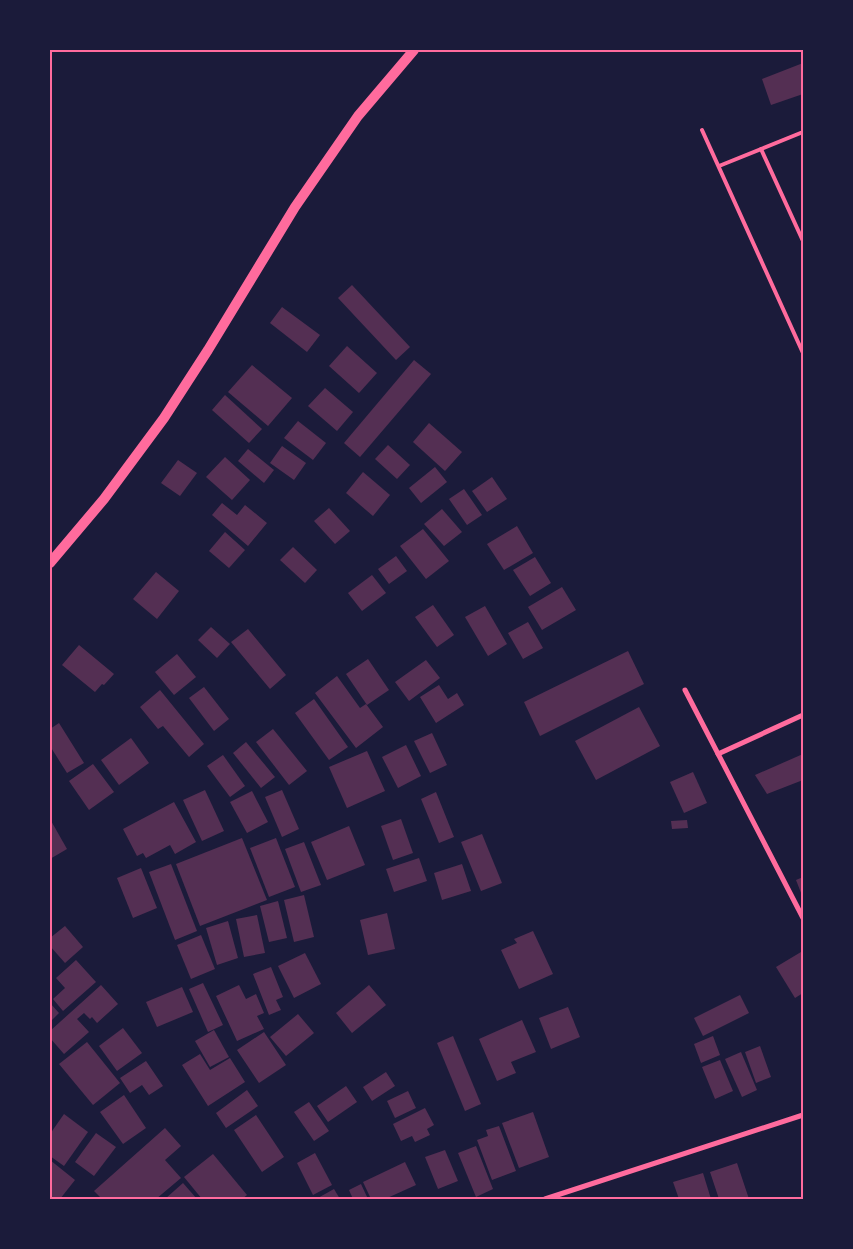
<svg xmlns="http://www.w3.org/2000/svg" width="853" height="1249" viewBox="0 0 853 1249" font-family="'Asap Condensed',sans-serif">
  <rect width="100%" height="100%" fill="#1b1b3a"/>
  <g fill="#542f53">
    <polygon points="803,63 803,94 771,105 762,79"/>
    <polygon points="352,285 410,347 396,360 338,298"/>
    <polygon points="282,307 320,335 307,352 270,323"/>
    <polygon points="347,346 377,373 359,393 329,366"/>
    <polygon points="414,360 431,374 360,457 344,443"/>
    <polygon points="252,365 292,398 268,426 228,392"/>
    <polygon points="325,388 353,412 337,431 308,406"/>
    <polygon points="225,395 262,429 249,443 212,410"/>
    <polygon points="298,421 326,443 313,460 284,438"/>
    <polygon points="429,423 462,452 445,471 413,442"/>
    <polygon points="388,445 410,465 397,479 375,459"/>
    <polygon points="282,446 306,463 294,480 270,463"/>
    <polygon points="248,449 274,470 264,483 238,461"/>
    <polygon points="225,457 250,480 232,500 206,477"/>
    <polygon points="178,460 197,473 180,496 161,483"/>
    <polygon points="435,467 447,482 421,503 409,488"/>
    <polygon points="363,472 390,495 373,516 346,493"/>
    <polygon points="492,477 507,499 487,512 472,491"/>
    <polygon points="464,489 482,515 467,525 449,499"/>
    <polygon points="222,503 237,515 245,505 267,523 248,546 212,515"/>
    <polygon points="329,508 350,531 335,544 314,521"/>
    <polygon points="442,509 462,532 444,546 424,524"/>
    <polygon points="517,526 533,553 504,570 487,544"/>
    <polygon points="423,529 449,561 426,579 400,546"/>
    <polygon points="225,532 245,550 229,568 209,551"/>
    <polygon points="293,547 317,570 305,583 280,560"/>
    <polygon points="396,556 407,571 389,584 378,569"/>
    <polygon points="535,557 551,583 530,596 513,570"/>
    <polygon points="156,572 179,591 157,619 133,599"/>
    <polygon points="372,575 386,593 362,611 348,593"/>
    <polygon points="562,587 576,610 542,630 528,607"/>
    <polygon points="433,605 454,635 437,647 415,617"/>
    <polygon points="485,606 507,644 488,656 465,617"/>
    <polygon points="528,622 543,648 523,659 508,633"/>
    <polygon points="211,627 230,644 217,658 198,640"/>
    <polygon points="248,629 286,675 270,689 231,642"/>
    <polygon points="79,645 114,674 104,685 102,684 95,692 62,665"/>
    <polygon points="628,651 644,684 540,736 524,702"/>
    <polygon points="177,654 196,677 174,695 155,672"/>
    <polygon points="368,659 389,690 367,705 346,674"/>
    <polygon points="426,660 440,678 409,701 395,682"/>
    <polygon points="337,676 360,708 366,704 383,727 356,748 315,693"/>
    <polygon points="439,685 448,699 457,693 464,705 436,723 420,697"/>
    <polygon points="204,687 229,719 214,731 189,698"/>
    <polygon points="160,690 204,744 189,757 163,726 158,729 140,707"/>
    <polygon points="314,699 348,747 329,760 295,713"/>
    <polygon points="639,707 660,746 596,780 575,741"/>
    <polygon points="59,723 84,763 67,773 50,746 50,729"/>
    <polygon points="273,729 307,771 289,785 256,742"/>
    <polygon points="432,733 447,765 430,773 414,741"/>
    <polygon points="131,738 149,763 119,785 101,760"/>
    <polygon points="246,742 275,777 261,788 233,753"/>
    <polygon points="406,745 421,776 398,788 382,757"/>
    <polygon points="367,751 385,791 347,808 329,767"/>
    <polygon points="803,754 803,780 767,794 755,775"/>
    <polygon points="223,755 245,786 230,797 207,766"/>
    <polygon points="93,764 114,792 89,810 69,781"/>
    <polygon points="693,772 707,803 684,813 670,782"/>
    <polygon points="205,790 224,831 202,841 183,800"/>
    <polygon points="282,790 299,829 282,837 265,797"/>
    <polygon points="252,791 268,822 247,833 230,802"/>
    <polygon points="436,792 454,837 439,843 421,799"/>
    <polygon points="174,802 196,842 175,854 170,845 146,858 143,853 137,856 123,829"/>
    <polygon points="50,819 67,849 50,859"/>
    <polygon points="401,819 413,853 393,860 381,826"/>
    <polygon points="687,820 688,828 672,829 671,821"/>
    <polygon points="349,826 365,865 327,880 311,842"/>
    <polygon points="482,834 502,883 481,891 461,842"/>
    <polygon points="242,838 267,900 200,926 176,864"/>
    <polygon points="276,838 295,887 269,897 250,848"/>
    <polygon points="304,842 321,885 301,892 285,849"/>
    <polygon points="419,858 427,881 394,892 386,869"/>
    <polygon points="171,864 197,931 175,940 149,872"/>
    <polygon points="462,864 471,891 442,900 434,873"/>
    <polygon points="141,868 157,908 133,918 117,878"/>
    <polygon points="803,877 803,898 796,880"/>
    <polygon points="304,895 314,937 294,942 284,900"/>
    <polygon points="278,901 287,938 269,942 260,906"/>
    <polygon points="387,913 395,949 368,955 360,920"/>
    <polygon points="257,915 265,953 244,957 236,919"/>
    <polygon points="228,921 238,958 217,965 206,928"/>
    <polygon points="65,926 83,947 65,963 50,946 50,938"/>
    <polygon points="533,931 553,974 519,989 501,950 517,943 514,939"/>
    <polygon points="201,935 215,969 191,979 177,945"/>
    <polygon points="801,952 803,955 803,993 795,998 776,967"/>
    <polygon points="305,953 321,984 294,998 278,966"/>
    <polygon points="76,960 96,982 63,1011 53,999 65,988 56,978"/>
    <polygon points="271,967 283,997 276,1000 281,1010 269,1015 253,974"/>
    <polygon points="203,983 223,1025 208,1032 189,989"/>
    <polygon points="101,985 118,1004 97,1023 92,1017 90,1019 84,1013 77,1019 89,1032 64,1054 50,1038 50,1031"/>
    <polygon points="239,985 246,999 256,994 264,1013 257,1016 264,1029 237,1041 216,996"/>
    <polygon points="369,985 386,1005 352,1033 336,1013"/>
    <polygon points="182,987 193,1012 157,1027 146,1002"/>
    <polygon points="740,995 749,1013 703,1036 694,1018"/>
    <polygon points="50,1003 59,1013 50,1022"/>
    <polygon points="568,1007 580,1037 551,1049 539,1018"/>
    <polygon points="298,1014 314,1033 286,1056 270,1037"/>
    <polygon points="522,1020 536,1052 511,1062 516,1073 497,1081 479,1039"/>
    <polygon points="123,1028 142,1053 117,1071 99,1046"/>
    <polygon points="214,1030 229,1057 210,1067 195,1041"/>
    <polygon points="264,1032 286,1065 259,1083 237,1050"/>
    <polygon points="453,1036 481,1104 465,1111 437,1043"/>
    <polygon points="713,1036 720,1055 701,1063 694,1044"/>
    <polygon points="87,1042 120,1083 93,1105 59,1064"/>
    <polygon points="760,1046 771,1077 756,1083 745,1052"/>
    <polygon points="741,1052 757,1090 742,1097 725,1059"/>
    <polygon points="200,1054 210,1070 230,1058 245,1082 208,1106 182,1065"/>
    <polygon points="720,1060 733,1091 715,1099 702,1067"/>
    <polygon points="146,1061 163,1086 149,1095 142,1085 130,1093 120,1078"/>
    <polygon points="386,1072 395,1086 372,1101 363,1087"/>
    <polygon points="346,1086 357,1102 328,1122 317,1106"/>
    <polygon points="247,1090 258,1106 226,1128 216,1113"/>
    <polygon points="408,1091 416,1108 395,1118 387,1101"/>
    <polygon points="124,1095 146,1128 123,1144 100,1112"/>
    <polygon points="309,1102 329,1131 314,1141 294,1112"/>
    <polygon points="425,1108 434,1125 427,1129 430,1135 415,1142 412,1136 401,1141 393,1124"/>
    <polygon points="533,1112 549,1157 519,1168 502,1123"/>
    <polygon points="64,1114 88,1132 64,1166 50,1156 50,1134"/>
    <polygon points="256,1115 284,1157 262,1172 234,1130"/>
    <polygon points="499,1126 516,1171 492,1180 477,1140 488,1136 486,1130"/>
    <polygon points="165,1128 181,1146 165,1160 181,1178 156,1199 102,1199 94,1191"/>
    <polygon points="96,1133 116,1147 94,1176 75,1162"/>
    <polygon points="476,1146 493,1189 476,1197 458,1153"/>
    <polygon points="445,1150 458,1181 438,1189 425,1157"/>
    <polygon points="315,1153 332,1185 313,1195 297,1163"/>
    <polygon points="213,1154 247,1195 242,1199 202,1199 184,1177"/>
    <polygon points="50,1160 75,1180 60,1199 53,1199 50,1197"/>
    <polygon points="405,1162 416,1185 385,1199 371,1199 363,1182"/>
    <polygon points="737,1163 749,1199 719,1199 710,1172"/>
    <polygon points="703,1173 711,1199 679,1199 673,1182"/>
    <polygon points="183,1183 197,1199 165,1199"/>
    <polygon points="361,1184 368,1199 353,1199 349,1190"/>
    <polygon points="334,1189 340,1199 316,1199"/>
  </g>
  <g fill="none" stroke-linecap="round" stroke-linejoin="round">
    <g stroke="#ff6b9d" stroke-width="4">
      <polyline points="702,130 803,353"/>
      <polyline points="761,149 803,241"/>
      <polyline points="719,166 803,132"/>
    </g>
    <g stroke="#ff6b9d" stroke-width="5">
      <polyline points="685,690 803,918"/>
      <polyline points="718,754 803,715"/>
      <polyline points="545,1199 803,1115"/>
    </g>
    <polyline stroke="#ff6b9d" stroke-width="10" points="50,563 104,499 164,418 208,350 295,207 358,116 414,50"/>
  </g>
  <rect width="853" height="1249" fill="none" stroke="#1b1b3a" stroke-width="102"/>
  <rect x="51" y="51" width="751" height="1147" fill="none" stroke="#ff6b9d" stroke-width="2"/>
</svg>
